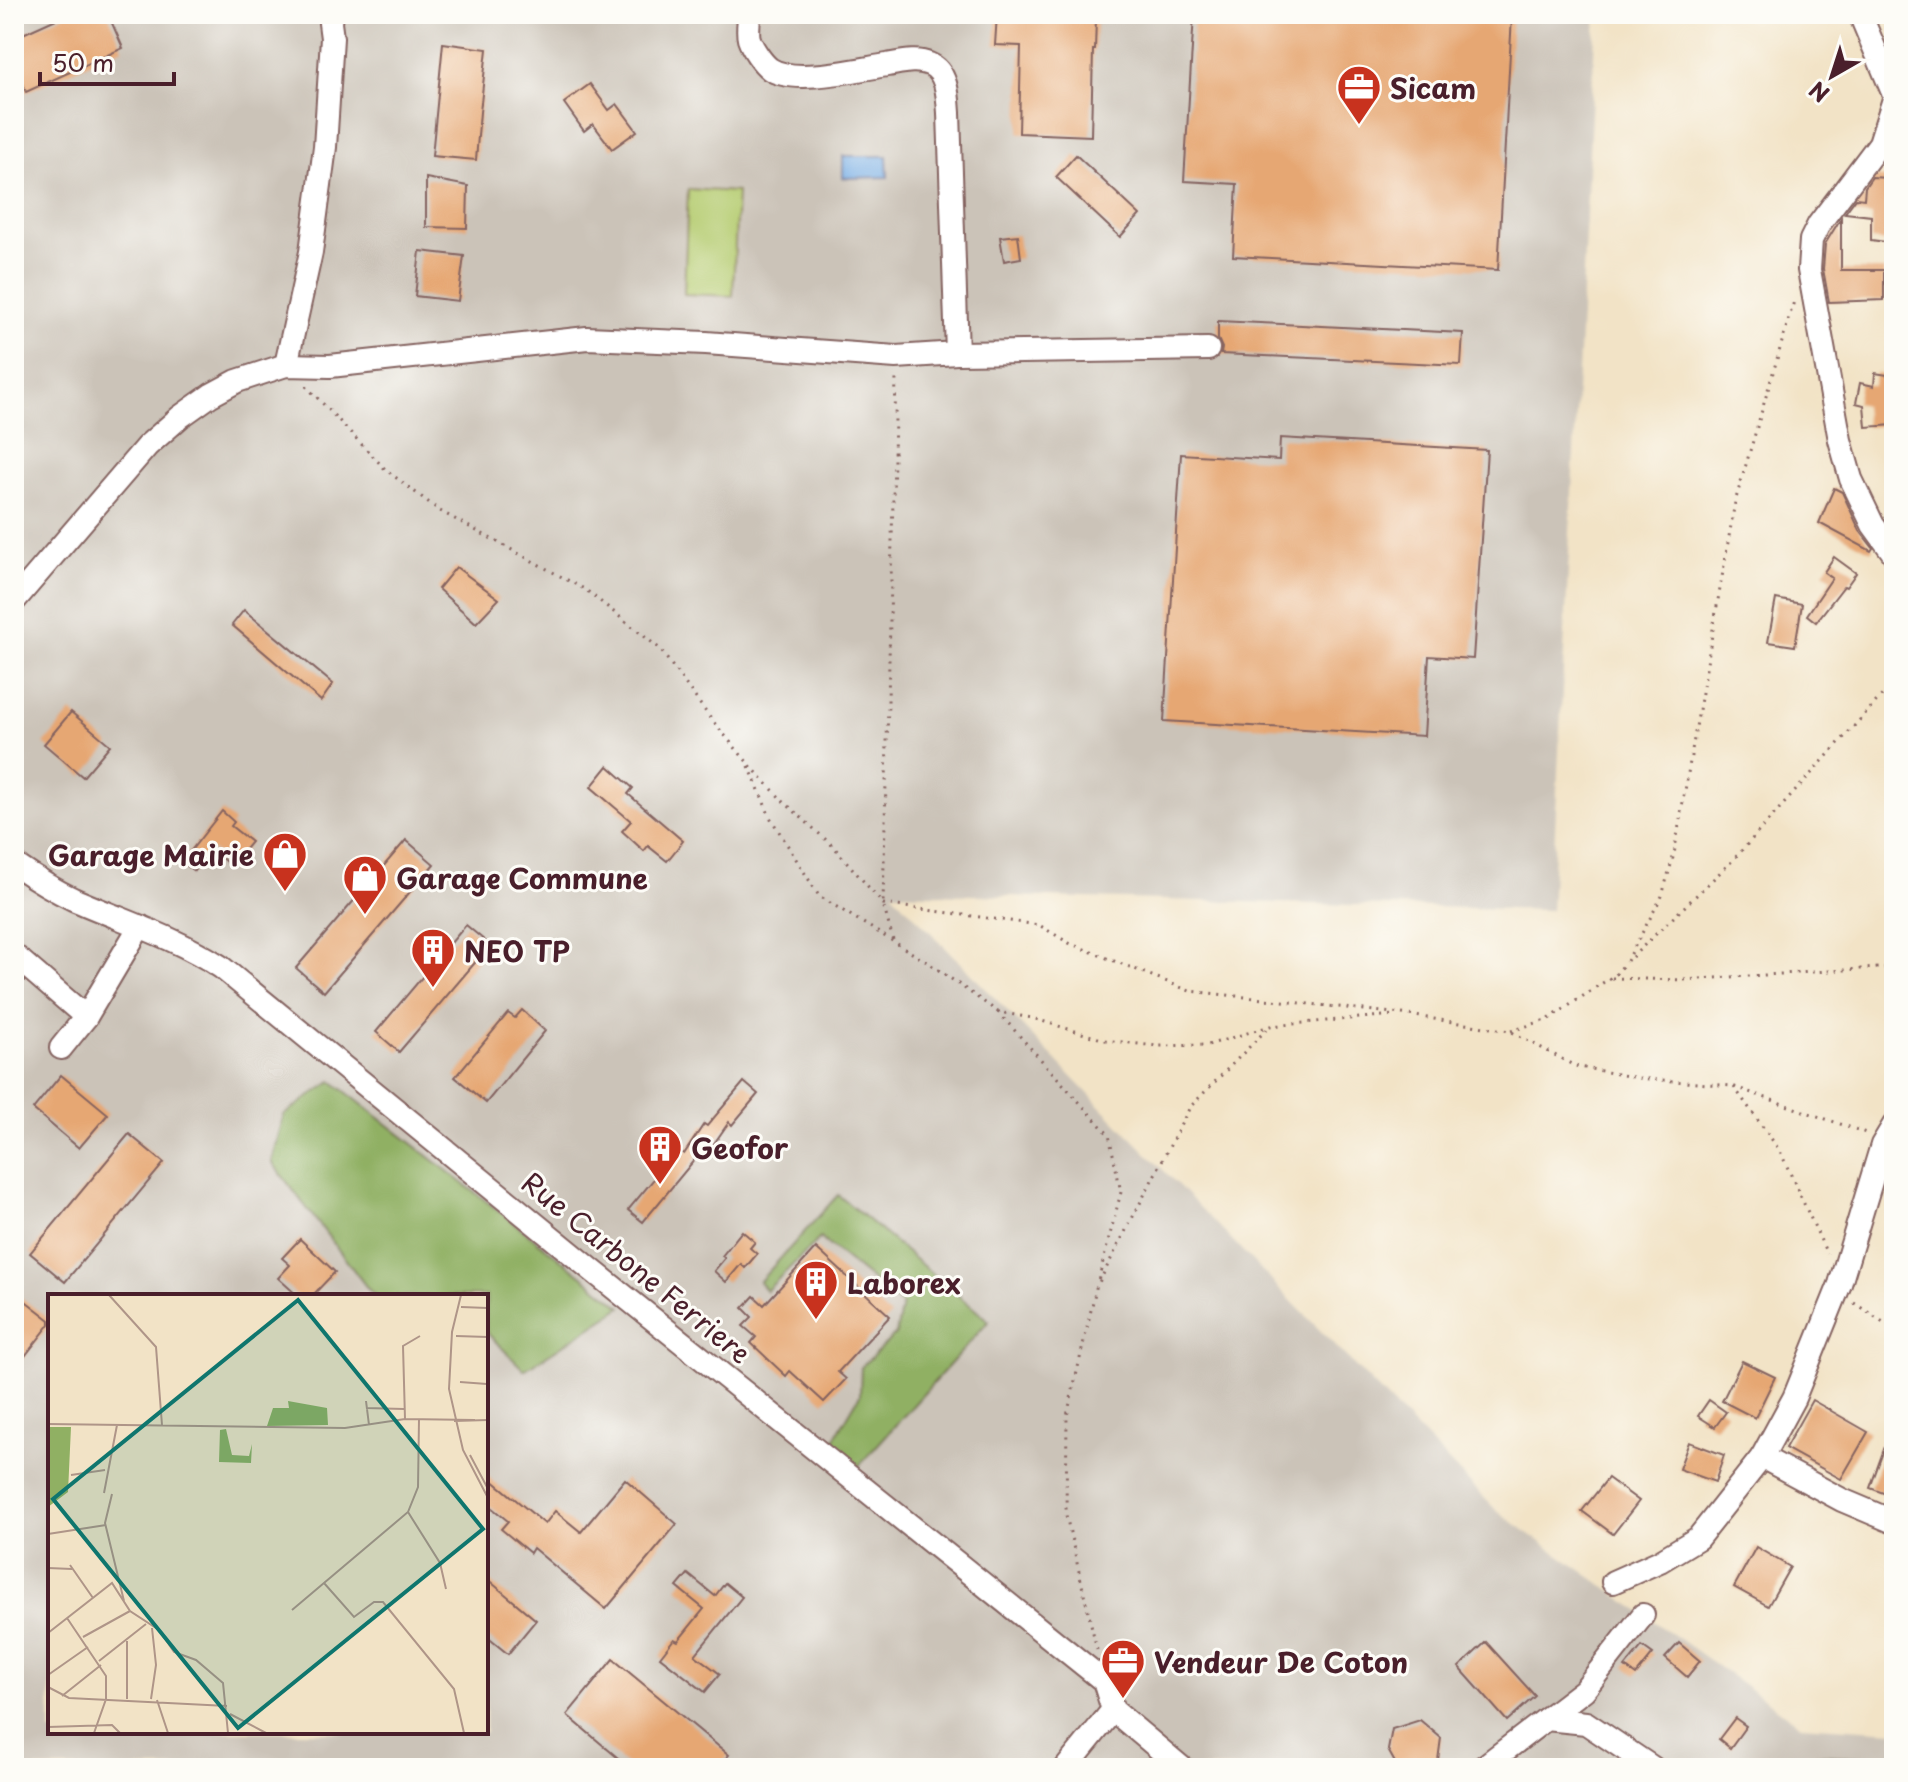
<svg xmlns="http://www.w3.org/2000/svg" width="1908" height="1782" viewBox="0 0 1908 1782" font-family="'Playpen Sans',sans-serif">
  <rect width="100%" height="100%" fill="#fdfcf7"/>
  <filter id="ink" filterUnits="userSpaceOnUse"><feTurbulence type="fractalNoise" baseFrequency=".0125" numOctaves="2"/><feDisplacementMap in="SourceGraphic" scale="16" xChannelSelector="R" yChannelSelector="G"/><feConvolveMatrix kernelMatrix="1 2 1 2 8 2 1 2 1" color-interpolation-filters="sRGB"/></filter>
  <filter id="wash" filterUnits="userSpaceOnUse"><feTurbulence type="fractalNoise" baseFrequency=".006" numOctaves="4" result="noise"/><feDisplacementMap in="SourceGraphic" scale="32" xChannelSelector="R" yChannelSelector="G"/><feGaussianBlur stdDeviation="1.8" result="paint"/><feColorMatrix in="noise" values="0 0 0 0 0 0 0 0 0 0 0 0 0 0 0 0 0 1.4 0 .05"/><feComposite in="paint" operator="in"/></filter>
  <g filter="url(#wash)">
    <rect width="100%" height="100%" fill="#f2e3c6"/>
    <path fill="#cbc3b8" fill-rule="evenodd" d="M14,14H1596L1551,910L892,893L1497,1511L1801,1725L1894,1731V1768H14ZM50,1296H486V1732H50Z"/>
    <polygon fill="#b5cc71" stroke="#80764e" stroke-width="2" points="688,189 737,192 733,296 684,294"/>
    <g fill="#90b063" stroke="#6d6847" stroke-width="2">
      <polygon points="332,1081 622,1307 524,1370 486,1332 486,1296 375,1296 368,1289 272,1162 284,1115"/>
      <polygon points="838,1195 989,1321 856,1469 829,1448 860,1395 861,1367 896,1334 902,1305 820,1238 766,1291 759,1282"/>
      <polygon points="1811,1755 1894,1759 1894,1768 1799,1768"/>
    </g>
    <polygon fill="#77ade5" stroke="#606688" stroke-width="2" points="843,156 887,156 888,177 843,178"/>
    <g id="blocks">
      <g fill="#e6a773">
        <polygon points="67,14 108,14 123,48 26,92 14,67 14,38"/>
        <polygon points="997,14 1094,14 1094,18 1096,18 1095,50 1093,50 1091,136 1019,133 1021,46 995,45"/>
        <polygon points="1194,14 1488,14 1512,16 1498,270 1233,256 1237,184 1184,181"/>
        <polygon points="443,43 487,49 480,112 476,160 432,156"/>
        <polygon points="590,84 609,110 617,104 637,131 612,149 593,124 584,131 564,103"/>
        <polygon points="1076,155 1140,215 1120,237 1056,177"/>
        <polygon points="1872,177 1887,178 1886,226 1894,227 1894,243 1871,240 1871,216 1845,213 1856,198 1864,199 1865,187"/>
        <polygon points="426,178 468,186 467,228 426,227"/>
        <polygon points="1841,218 1841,270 1884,270 1884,300 1829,302 1823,269 1825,244"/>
        <polygon points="1018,235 1021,258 1004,261 1000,237"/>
        <polygon points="420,251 464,256 458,301 415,296"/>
        <polygon points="1218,321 1463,333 1461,365 1221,354 1222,348 1218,339"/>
        <polygon points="1875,373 1894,376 1891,404 1894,404 1894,425 1866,427 1864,405 1856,403 1860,383 1874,386"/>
        <polygon points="1280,438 1487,450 1473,659 1429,656 1424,736 1164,721 1181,454 1279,460"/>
        <polygon points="1834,488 1842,492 1860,531 1873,548 1871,551 1819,523"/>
        <polygon points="1834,557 1856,573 1846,587 1844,586 1816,622 1807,615 1832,578 1824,572"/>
        <polygon points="456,567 499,599 476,623 438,589"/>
        <polygon points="1776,599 1802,604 1795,646 1768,642"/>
        <polygon points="244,610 333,684 321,701 232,625"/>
        <polygon points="71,712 110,745 83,777 44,744"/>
        <polygon points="608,766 633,788 628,794 683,841 667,861 648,846 644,851 622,831 631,821 591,787"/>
        <polygon points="222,811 234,822 231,826 251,842 231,866 211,849 194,871 182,862"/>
        <polygon points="406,840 434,864 324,992 296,968"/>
        <polygon points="466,925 490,945 399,1052 376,1032"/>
        <polygon points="522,1010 545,1031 486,1103 455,1077 508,1013 515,1018"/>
        <polygon points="61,1075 108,1114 79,1148 33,1109"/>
        <polygon points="744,1082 758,1094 732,1125 729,1122 713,1145 709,1142 643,1222 628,1210 678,1150 684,1154 704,1124 707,1126"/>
        <polygon points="129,1134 164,1163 65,1282 30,1253"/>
        <polygon points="742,1231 755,1242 750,1248 757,1254 745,1268 741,1264 726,1282 714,1271 725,1258 722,1256"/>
        <polygon points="300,1239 335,1272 312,1296 298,1296 278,1278 290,1265 282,1258"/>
        <polygon points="816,1248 890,1316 838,1372 846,1379 824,1402 790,1371 786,1376 751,1343 756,1337 743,1326 752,1317 743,1308 754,1296 764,1305"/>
        <polygon points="14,1292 50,1320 50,1324 14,1370"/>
        <polygon points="1742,1361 1775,1377 1755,1418 1722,1401"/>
        <polygon points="1709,1400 1726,1412 1715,1427 1698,1416"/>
        <polygon points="1812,1400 1868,1432 1841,1479 1785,1448"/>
        <polygon points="1892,1427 1894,1427 1894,1497 1870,1488"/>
        <polygon points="1689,1442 1724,1455 1715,1482 1679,1469"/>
        <polygon points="486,1475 545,1524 555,1511 581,1532 625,1479 677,1524 606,1609 533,1548 530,1553 501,1529 508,1521 486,1503"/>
        <polygon points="1608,1478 1639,1501 1613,1534 1582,1511"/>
        <polygon points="1756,1547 1790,1567 1768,1606 1734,1587"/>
        <polygon points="688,1574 715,1596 725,1583 742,1597 695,1655 720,1674 705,1692 660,1657 674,1639 678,1641 704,1609 677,1587"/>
        <polygon points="486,1578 536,1620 508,1654 486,1636"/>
        <polygon points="1486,1642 1535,1696 1507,1721 1459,1667"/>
        <polygon points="1679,1643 1700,1661 1687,1677 1665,1658"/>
        <polygon points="1642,1646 1653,1654 1636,1675 1625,1667"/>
        <polygon points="613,1659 729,1755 718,1768 630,1768 567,1715"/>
        <polygon points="1735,1718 1746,1726 1730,1748 1719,1739"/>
        <polygon points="1420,1720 1441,1738 1437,1768 1398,1768 1388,1750 1392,1729"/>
      </g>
    </g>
  </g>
  <g filter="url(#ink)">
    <use href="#blocks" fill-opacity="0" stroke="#856461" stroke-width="2"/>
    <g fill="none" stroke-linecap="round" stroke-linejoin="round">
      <g stroke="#856461" stroke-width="26">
        <g id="minor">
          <path d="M749,14C749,22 747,32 749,39C752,48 762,63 770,69C794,85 859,69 887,65C900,63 916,58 929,64C947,71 948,96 949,113L957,353"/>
          <polyline points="1860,14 1894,95"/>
          <polyline points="1894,99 1880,143 1819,224 1811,240 1809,270 1840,440 1851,479 1873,525 1894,554"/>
          <polyline points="286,365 311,252 325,147 332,38 330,23 331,14"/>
          <polyline points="14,601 147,446 180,417 211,395 237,381 286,365 330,366 587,338 706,343 896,357 957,353 1208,349"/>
          <path d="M14,864C33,877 52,889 73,899C123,921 175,937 221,967L593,1271L1104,1681L1113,1710L1182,1768"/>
          <polyline points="14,955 86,1017"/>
          <polyline points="61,1048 86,1017 140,926"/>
          <polyline points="1762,1457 1842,1500 1894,1522"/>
          <polyline points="1613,1582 1660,1561 1698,1538 1762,1457 1794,1398 1840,1284 1882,1145 1894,1125"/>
          <polyline points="1546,1719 1586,1723 1653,1768"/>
          <polyline points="1066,1768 1113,1710"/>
          <polyline points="1482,1768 1584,1690 1643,1615"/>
        </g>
      </g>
      <g stroke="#856461" stroke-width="3" stroke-dasharray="2 6" stroke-linecap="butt">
        <polyline points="306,386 386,470 440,511 586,590 659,648 711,719 748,763 783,801 834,847 883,904 1039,925 1069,943 1190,991 1402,1014"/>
        <polyline points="749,766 770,817 819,896 930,964 998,1012 1032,1018 1105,1040 1156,1046 1208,1045 1270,1026 1394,1015"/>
        <polyline points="893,940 883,904 896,377"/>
        <polyline points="1632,957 1733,860 1894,682"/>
        <polyline points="1627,961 1662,896 1674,854 1735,502 1794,301"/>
        <polyline points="1612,978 1683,980 1894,967"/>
        <polyline points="998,1012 1109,1135 1121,1192 1098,1281"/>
        <polyline points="1402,1014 1510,1031 1575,1066 1638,1078 1732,1086 1866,1133"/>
        <polyline points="1511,1031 1549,1019 1616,974 1626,962"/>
        <polyline points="1734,1087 1780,1151 1827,1254"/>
        <polyline points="1854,1303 1894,1329"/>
        <polyline points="1097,1650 1066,1515 1067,1416 1096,1288 1190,1107 1268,1028"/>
      </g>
      <use href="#minor" stroke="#fff" stroke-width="22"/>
    </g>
  </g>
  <defs>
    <g id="office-pin" transform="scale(2.3)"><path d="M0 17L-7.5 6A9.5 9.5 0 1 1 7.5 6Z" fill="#c8321e" stroke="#fdfcf7"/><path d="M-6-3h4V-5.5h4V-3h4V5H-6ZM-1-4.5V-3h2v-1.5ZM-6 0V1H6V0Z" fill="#fff"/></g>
    <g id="shop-pin" transform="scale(2.3)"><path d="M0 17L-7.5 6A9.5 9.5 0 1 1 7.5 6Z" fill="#c8321e" stroke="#fdfcf7"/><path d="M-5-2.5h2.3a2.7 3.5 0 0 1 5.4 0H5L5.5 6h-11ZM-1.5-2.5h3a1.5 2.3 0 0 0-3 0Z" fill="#fff"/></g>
    <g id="building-pin" transform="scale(2.3)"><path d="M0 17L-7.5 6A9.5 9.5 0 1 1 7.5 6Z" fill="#c8321e" stroke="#fdfcf7"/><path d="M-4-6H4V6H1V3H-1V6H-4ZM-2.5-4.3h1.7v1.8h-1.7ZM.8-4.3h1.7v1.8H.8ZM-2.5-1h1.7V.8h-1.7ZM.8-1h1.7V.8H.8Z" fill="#fff"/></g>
  </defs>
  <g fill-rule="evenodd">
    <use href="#office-pin" x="1359" y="87"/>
    <use href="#shop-pin" x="285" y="854"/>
    <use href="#shop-pin" x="365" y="877"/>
    <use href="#building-pin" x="433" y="950"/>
    <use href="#building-pin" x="660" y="1147"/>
    <use href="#building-pin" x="816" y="1282"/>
    <use href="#office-pin" x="1123" y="1661"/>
  </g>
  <g text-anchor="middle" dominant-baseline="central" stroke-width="6" stroke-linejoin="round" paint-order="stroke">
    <g font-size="28" font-weight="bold" fill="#4a1f2b" stroke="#fdfcf7" text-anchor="start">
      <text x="1390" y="87">Sicam</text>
      <text x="254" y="854" text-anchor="end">Garage Mairie</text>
      <text x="396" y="877">Garage Commune</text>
      <text x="464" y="950">NEO TP</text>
      <text x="691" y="1147">Geofor</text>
      <text x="847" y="1282">Laborex</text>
      <text x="1154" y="1661">Vendeur De Coton</text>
    </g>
    <g font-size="28" fill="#4a1f2b" stroke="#fdfcf7">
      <text transform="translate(637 1267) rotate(39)">Rue Carbone Ferriere</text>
    </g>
  </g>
  <g transform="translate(48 1294)">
    <rect width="440" height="440" fill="#f2e3c6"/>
    <path d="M240,107L279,114L280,131L219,132L225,114H241ZM0,133H23L20,198L0,213ZM178,135L184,161L201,162L204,150L203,169L171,168L172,136Z" fill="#90b063"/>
    <path fill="none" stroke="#af9588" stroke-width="2" d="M61,1L108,53L114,131M413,1L404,38L401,95L415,156L440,204M413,13L440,14M408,42L440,43M412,88L439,90M439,90L440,61M318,107L321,131M318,114L356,115M357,125L355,52L372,42M406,127L440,126M0,130L297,134L357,125L427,126M422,161L439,193M23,181L57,176M56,199L69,131M64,200L57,229L76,307M360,218L392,269L398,295M0,240L58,231M22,271L45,304M0,274L24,275M276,289L306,323L326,308H335L406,395L416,439M244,316L360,218L370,193L371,125M19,324L58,382V405L46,439M0,339L64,289L82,317L111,336L126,358L148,366L175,389L180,439M35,343L82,317M79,347V405M51,367L98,330M0,381L40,353M0,393L21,404L179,412M14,402L53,371M103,405L108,371L104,334M109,406L120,439M182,420L218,439M0,433L64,431L72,439"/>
    <path fill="#0f766e" fill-opacity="0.15" stroke="#0f766e" stroke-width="4" d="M250,6L435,235L190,434L5,205Z"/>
    <rect width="440" height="440" fill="none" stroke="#4a1f2b" stroke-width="4"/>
  </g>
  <rect width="1908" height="1782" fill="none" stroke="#fdfcf7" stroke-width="48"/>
  <g transform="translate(1832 76) rotate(219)" stroke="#fdfcf7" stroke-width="6" paint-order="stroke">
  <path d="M0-6L14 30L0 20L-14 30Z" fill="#4a1f2b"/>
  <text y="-12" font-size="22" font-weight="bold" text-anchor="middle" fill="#4a1f2b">N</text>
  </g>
  <path d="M40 72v12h134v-12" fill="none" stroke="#4a1f2b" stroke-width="4"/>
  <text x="52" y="72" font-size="24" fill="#4a1f2b" stroke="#fdfcf7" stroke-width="6" paint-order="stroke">50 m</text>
</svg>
